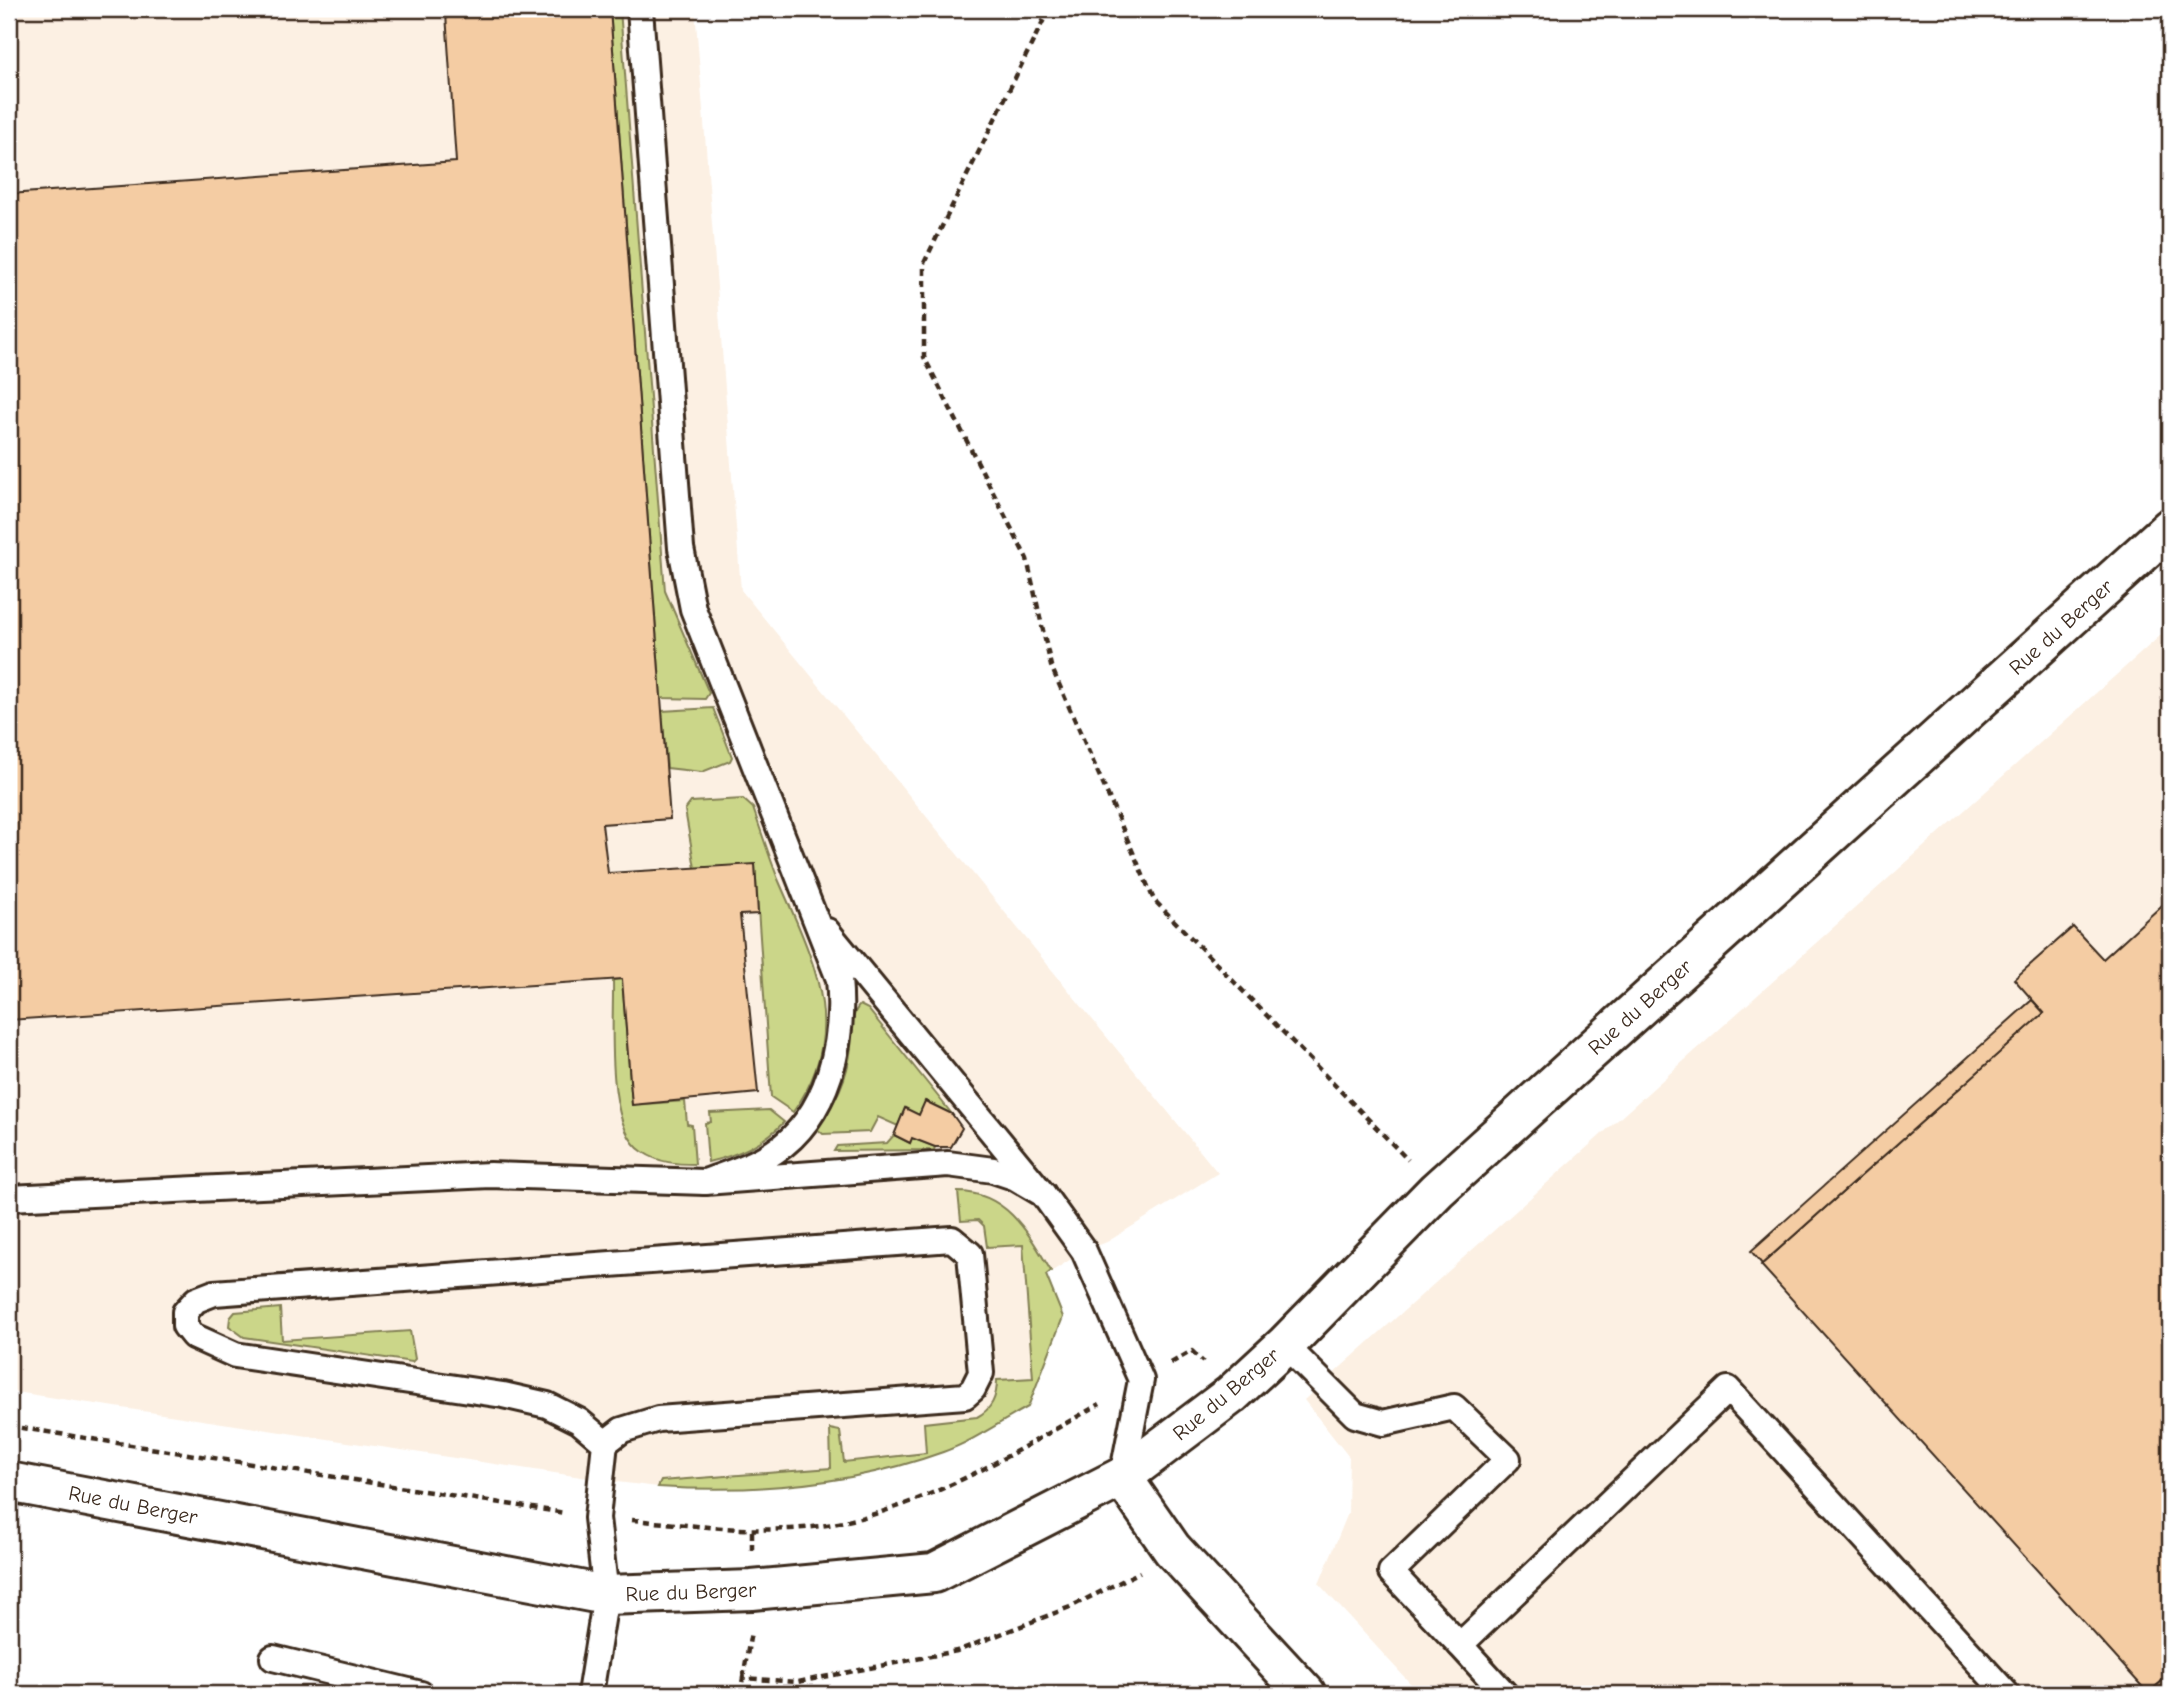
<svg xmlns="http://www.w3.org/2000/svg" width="2179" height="1703" viewBox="0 0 2179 1703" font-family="'Comic Neue',sans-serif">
  <rect width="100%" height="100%" fill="#fff"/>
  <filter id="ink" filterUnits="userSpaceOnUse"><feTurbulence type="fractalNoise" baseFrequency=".0143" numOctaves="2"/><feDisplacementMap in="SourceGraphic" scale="14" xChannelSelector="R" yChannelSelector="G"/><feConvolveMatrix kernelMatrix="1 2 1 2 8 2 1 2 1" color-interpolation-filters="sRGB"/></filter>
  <g filter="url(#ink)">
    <g fill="#fcf0e3">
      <polygon points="9,9 695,9 741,590 1218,1173 1107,1242 1084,1251 1046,1275 1063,1317 1028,1407 944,1452 876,1472 805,1485 718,1489 658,1487 601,1480 9,1391"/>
      <polygon points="2170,627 2170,1694 1420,1694 1319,1584 1348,1513 1349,1457 1304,1400"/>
    </g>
    <g fill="#cbd689" stroke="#838054" stroke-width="2">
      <polygon points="610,9 620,9 665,591 709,693 705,699 661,698"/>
      <polygon points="713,708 732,757 730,761 702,772 667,768 662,711"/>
      <path d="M743,799L753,808C761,831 769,856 778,879C813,960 852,1031 793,1112L771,1097L755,865L695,868L685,810L691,802Z"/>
      <path d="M622,979L632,1105L685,1101L687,1124L692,1125L695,1164C677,1164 659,1163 643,1152C604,1127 614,1022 613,980Z"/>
      <path d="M860,1005L868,1009L952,1114L926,1101L919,1115L905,1109L898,1126L878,1117L870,1132L823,1134L816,1128C835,1105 848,1077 851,1047C852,1035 850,1014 860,1005Z"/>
      <path d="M769,1110L784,1122C763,1144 738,1155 708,1162L705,1123L711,1122L710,1113Z"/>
      <polygon points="894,1135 910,1143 912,1138 935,1147 934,1150 834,1151 837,1146 887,1143"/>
      <path d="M958,1192C1007,1192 1029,1234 1051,1271L1046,1275L1063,1317L1028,1407C1000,1422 972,1442 943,1452C852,1485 753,1493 658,1487L661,1481L831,1468L830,1429L840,1431L844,1462L926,1453L924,1423L977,1417C992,1409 997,1397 997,1380L1033,1378L1023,1245L987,1247L984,1226L978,1220L961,1221Z"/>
      <polygon points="280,1308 282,1340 410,1331 415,1359 412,1362 244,1337 229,1326 230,1318 235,1312"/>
    </g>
    <g fill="#f4cca3" stroke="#3b2a1e" stroke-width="2">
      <polygon points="517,9 610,9 670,819 602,824 608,873 755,864 758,914 740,915 758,1093 632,1105 622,979 9,1020 9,194 456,162 446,14"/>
      <polygon points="2170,898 2170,1674 2148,1693 1761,1265 2044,1013 2014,979 2073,927 2103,959"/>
      <polygon points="2032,1000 2044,1013 1762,1264 1751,1251"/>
      <polygon points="925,1101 952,1114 962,1128 951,1147 935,1147 912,1138 910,1143 894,1135 905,1108 919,1115"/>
      <polygon points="2170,1674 2170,1694 2154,1694 2151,1691"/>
    </g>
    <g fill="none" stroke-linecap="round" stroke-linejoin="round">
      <g stroke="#3b2a1e" stroke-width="30">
        <g id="lane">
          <path d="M640,9L681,548L693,609L839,979C845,1040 829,1116 774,1152C753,1166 729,1173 705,1182"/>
          <polyline points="827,931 1043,1194 1084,1251 1141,1380 1122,1477"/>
          <polyline points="9,1198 490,1175 705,1182 948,1164 993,1170 1014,1177 1043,1194"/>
          <polyline points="1285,1345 1355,1415 1383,1423 1454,1407 1508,1459 1391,1572 1460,1645"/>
          <polyline points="273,1658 421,1694"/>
          <polyline points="590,1694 606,1595 597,1518 605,1443 622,1430 658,1419 965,1396 973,1389 981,1373 970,1254 952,1239 214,1293 196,1300 185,1312 185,1326 193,1336 235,1355 503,1395 547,1405 579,1421 605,1443"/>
          <polyline points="1505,1694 1460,1645 1728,1389 2007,1694"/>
        </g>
      </g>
      <g stroke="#3b2a1e" stroke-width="44">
        <g id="street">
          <polyline points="1122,1477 1172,1549 1306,1694"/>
          <polyline points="9,1482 606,1595 752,1590 934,1573 1122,1477 1232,1394 1285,1345 1437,1190 2170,528"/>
        </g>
      </g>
      <g stroke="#3b2a1e" stroke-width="4.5" stroke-dasharray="7 5" stroke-linecap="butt">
        <polyline points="1049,9 924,263 924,357 1027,559 1051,666 1154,900 1408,1160"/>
        <polyline points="1171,1363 1192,1351 1203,1362"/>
        <polyline points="9,1426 565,1513"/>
        <path d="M632,1520C692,1525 753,1534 813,1527C918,1514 1010,1454 1100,1404"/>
        <polyline points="752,1550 752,1530"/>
        <polyline points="743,1678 751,1632"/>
        <polyline points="740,1694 743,1678 798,1682 957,1651 1070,1607 1140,1572"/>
      </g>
      <use href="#lane" stroke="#fff" stroke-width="24"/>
      <use href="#street" stroke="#fff" stroke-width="38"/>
    </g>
  </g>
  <g text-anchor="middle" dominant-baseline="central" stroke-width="5" stroke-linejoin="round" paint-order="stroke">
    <g font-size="21" fill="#3b2a1e" stroke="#fff">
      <text transform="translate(2061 627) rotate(-42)">Rue du Berger</text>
      <text transform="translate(1640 1007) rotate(-42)">Rue du Berger</text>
      <text transform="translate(1226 1394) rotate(-40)">Rue du Berger</text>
      <text transform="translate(133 1505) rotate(11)">Rue du Berger</text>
      <text transform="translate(691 1592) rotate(-2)">Rue du Berger</text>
    </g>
  </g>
  <rect width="2179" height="1703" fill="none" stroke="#fff" stroke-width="35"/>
  <rect x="18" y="18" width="2144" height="1668" fill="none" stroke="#3b2a1e" stroke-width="2.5" filter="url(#ink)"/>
</svg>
